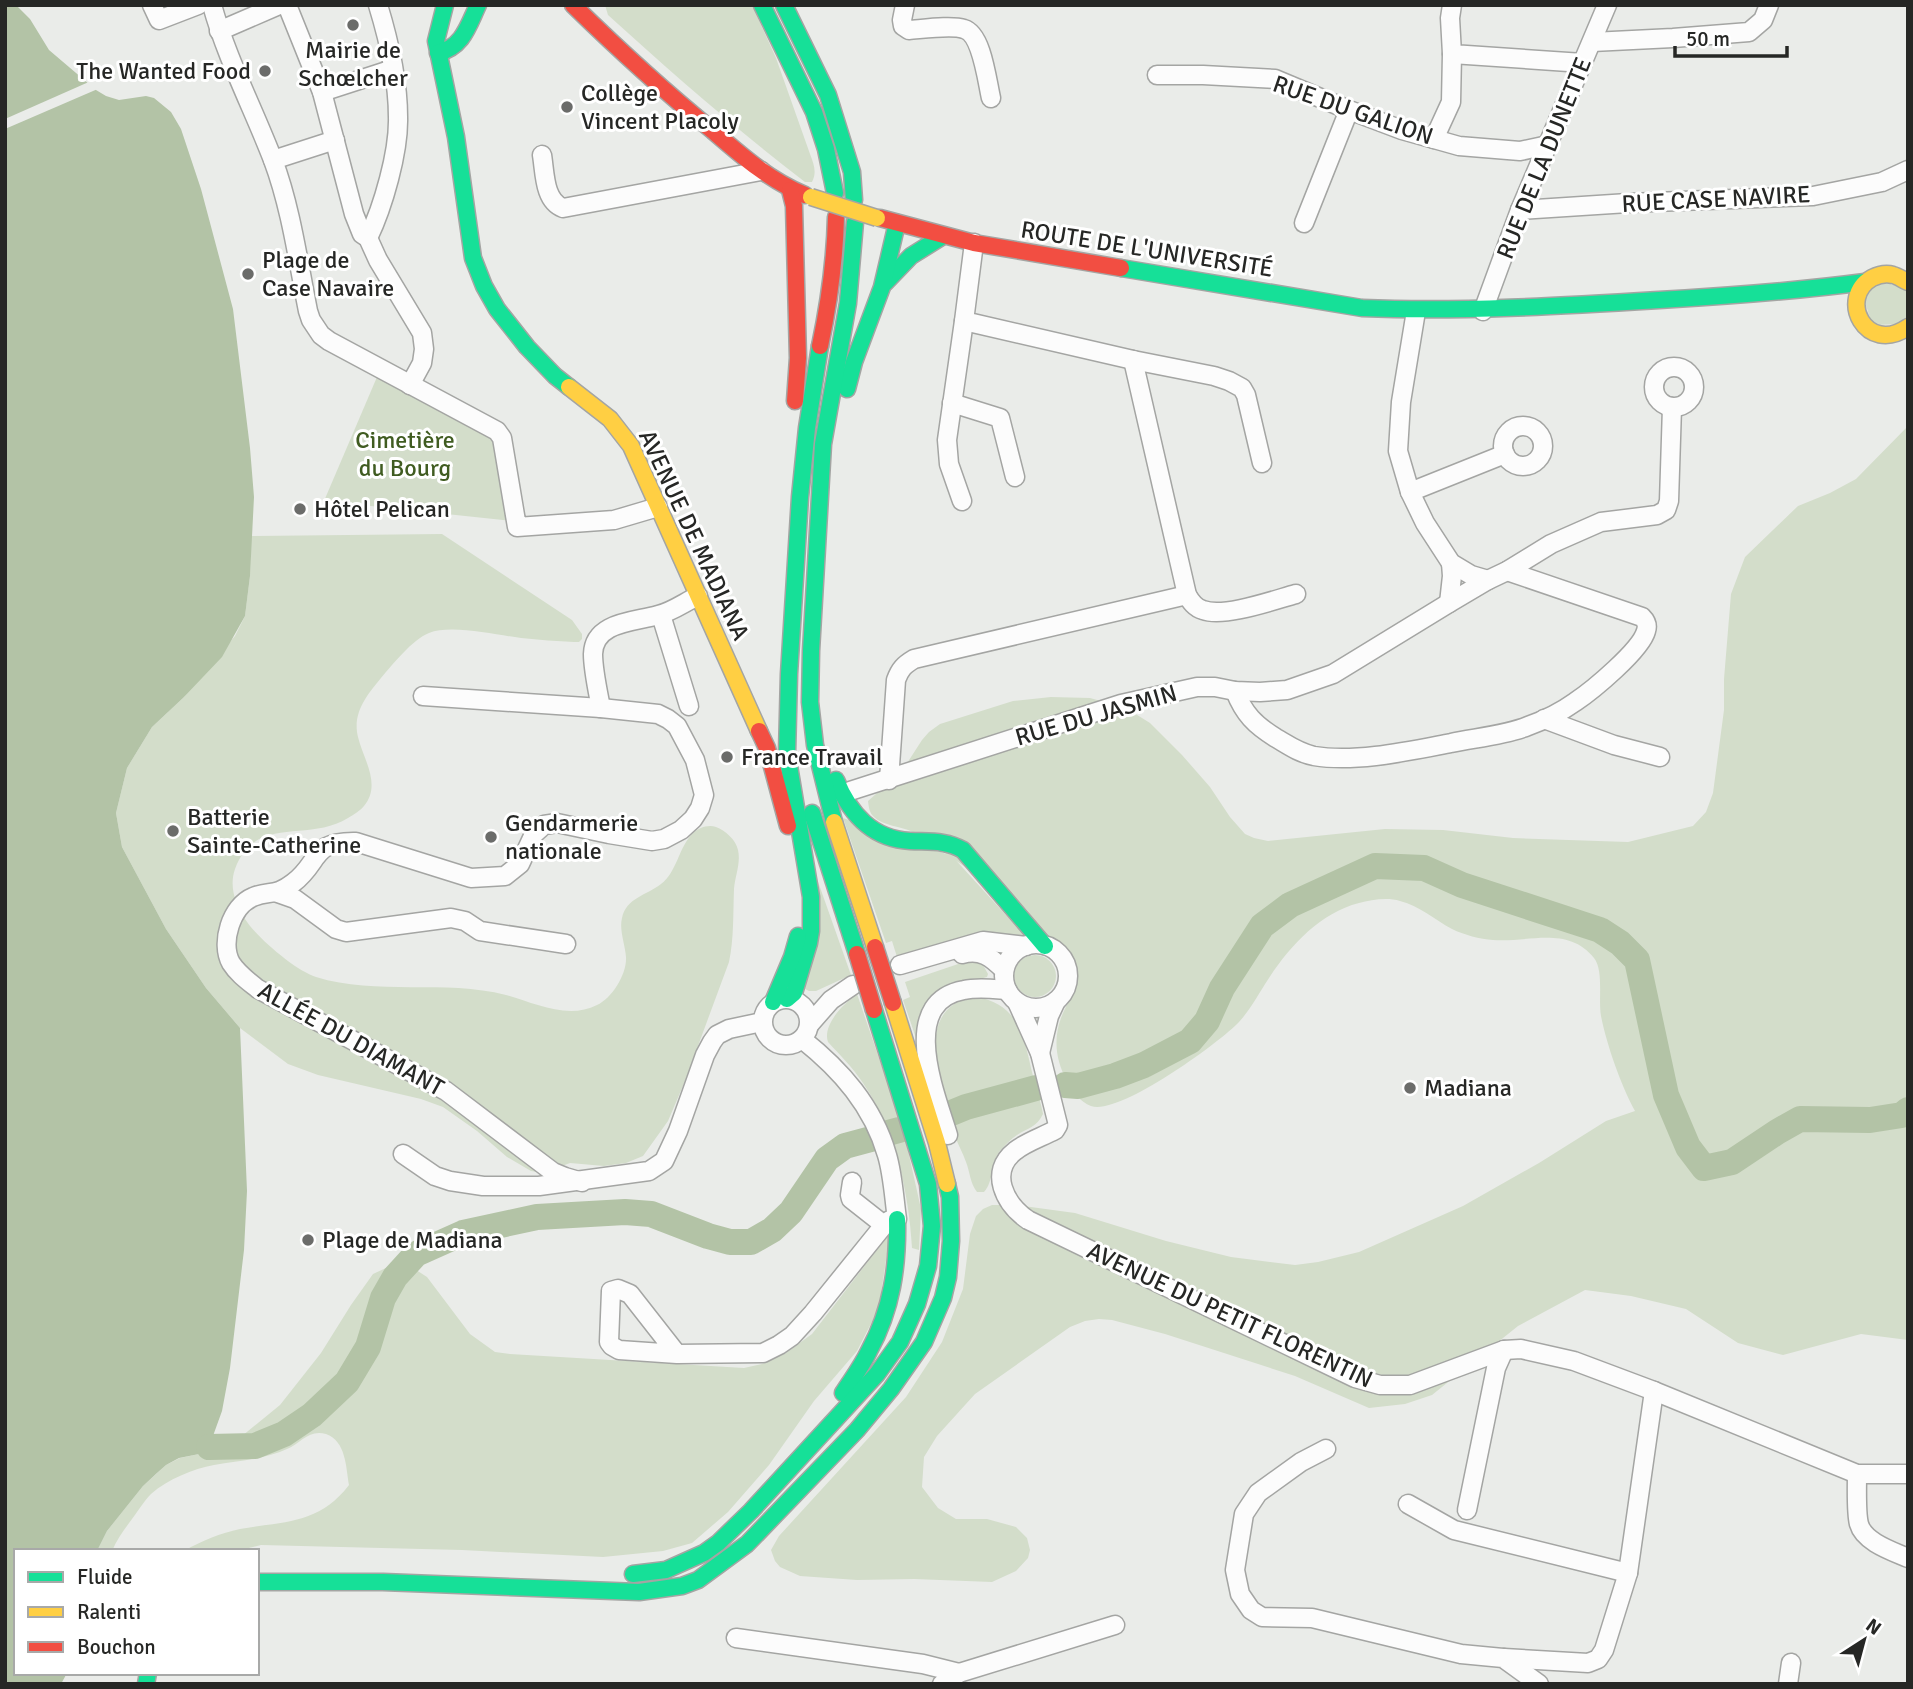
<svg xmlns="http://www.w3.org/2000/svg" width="1913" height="1689" viewBox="0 0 1913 1689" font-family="Signika,sans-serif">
  <rect width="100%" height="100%" fill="#eaece9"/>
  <g fill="#d3ddca">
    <path d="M605,5H752L776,58L810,154C814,164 817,173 812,182H805C737,130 672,73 608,15Z"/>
    <polygon points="1881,280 1908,291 1908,319 1903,324 1872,325 1863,295"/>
    <polygon points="377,377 497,437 512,521 324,501"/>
    <path d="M1908,426V1340L1861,1334L1783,1355L1738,1343L1686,1309L1631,1296L1585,1290L1518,1326L1432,1395L1405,1404L1369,1408L1295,1376L1165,1334L1112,1320L1099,1319L1085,1321L1070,1327L975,1394L937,1436L924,1457L922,1487L938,1508L956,1519H987L1016,1527L1027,1538L1030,1550L1028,1558L1016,1571L992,1582L914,1579L857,1580L800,1576L780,1567L775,1561L771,1550L779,1536L906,1397L942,1342L963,1289L970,1234L976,1216L983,1209L992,1205H1016L1075,1213L1166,1241L1231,1257L1295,1265L1318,1262L1359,1252L1463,1206L1539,1163L1606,1121L1635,1111C1621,1085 1607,1046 1601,1016C1598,999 1604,971 1594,958C1568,925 1527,943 1493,940C1480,939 1464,935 1452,929C1435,920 1420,906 1400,901C1387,897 1371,900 1359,903C1320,913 1290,946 1269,978C1259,993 1251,1009 1239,1022C1219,1043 1119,1116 1091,1106C1080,1102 1072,1091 1067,1081C1056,1061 1053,1040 1061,1018C1068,999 1083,983 1075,962C1069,948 1055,942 1045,933C1036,924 1031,913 1022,905C1000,889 975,874 952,858C940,850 927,838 913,832C901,826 883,826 874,817C869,812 869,808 868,801L902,771L922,740L929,732L940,724L1013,701L1051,697L1090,698L1126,708L1150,723L1182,755L1210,787L1230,817L1245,834L1254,838L1268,841L1385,829L1443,830L1513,838L1628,842L1693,826L1706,812L1713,793L1724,710V679L1731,594L1745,557L1798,506L1830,493L1856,479Z"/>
    <path d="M442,534L572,620L582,634V639L579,642H574C557,641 539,640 521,638C497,635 451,624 429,633C412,640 393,664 381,678C367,695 352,713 358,737C363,759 382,784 364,806C361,810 353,815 348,818C308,843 255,814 235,869C229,886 235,904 245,919C256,937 296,971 316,977C377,996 444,979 506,995C534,1003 568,1020 597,1005C612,998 627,974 626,957C625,944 619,930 622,918C626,898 647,895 661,884C677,872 678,849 692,834C698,828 708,824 716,827C725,830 736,840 738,850C741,863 735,876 734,889C733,914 734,938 729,962L685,1081L668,1121L643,1156L626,1163L604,1166L570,1163L543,1173L531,1171L507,1157L477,1131L443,1107L421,1099L318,1075L288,1064L240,1028L206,988L166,929L122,847L116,813L127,768L152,727L183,698L235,636L245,616L250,576L251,536Z"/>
    <polygon points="843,818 952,856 1025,936 898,960 892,941 886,943"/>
    <polygon points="816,876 851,975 816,991 809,991 805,989"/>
    <circle cx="1035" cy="976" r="21"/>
    <polygon points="973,960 983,965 988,974 987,977 958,985 919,1047 903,1000 910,997 905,982 967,961"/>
    <path d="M857,994L903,1128L921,1209L919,1250L912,1248C909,1192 895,1130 863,1083C853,1068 840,1055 828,1042C822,1025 844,1003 857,994Z"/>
    <path d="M976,997C1021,1004 1024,1040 1033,1076C1036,1089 1041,1102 1043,1114C1037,1127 1028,1128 1017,1135C1011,1139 1005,1145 1000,1151C990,1163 994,1182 984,1192H977C970,1183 970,1172 966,1162C963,1153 958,1145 955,1136C941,1096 909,1004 976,997Z"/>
    <path d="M890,1233L879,1308L857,1351L814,1401L769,1465L728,1512L692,1543L663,1551L603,1557L462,1550L261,1545L236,1551H184C201,1541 221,1533 240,1529C286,1521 319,1524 349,1485C346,1467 346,1441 326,1434C309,1429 301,1443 287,1449C265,1459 238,1461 214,1465C193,1469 168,1479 151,1494C144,1501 138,1511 132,1519C124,1530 117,1539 112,1551H97L107,1531L143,1486L166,1465L180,1458L199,1454L209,1447L242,1436L280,1405L321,1353L351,1305L373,1274L388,1267L410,1266L427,1277L470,1334L495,1352L510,1354L744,1368L762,1364L786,1353L812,1334Z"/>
  </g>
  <polygon fill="#b3c3a6" points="5,5 16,5 30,19 49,50 96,90 106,96 119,100 146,96 154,98 171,112 181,129 201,189 233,309 250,448 254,497 250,576 245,616 222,657 183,698 152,727 127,768 116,813 122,847 166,929 206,988 240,1028 247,1191 244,1250 230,1368 222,1411 209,1447 199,1454 179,1458 166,1465 157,1473 143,1486 107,1531 97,1551 16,1551 16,1673 67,1673 61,1684 5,1684"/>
  <polygon fill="#eaece9" points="91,81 100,88 5,129 5,119"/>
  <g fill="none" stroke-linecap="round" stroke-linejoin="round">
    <g stroke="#b3c3a6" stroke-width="26">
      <polyline points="1065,1085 1078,1086 1115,1076 1144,1065 1190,1041 1207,1021 1222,988 1262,926 1290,905 1375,866 1424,868 1462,885 1600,930 1620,943 1637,960 1666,1095 1688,1147 1704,1168 1732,1162 1777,1132 1800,1119 1870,1120 1902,1115 1908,1110"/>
      <polyline points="949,1114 966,1107 1036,1088"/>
      <polyline points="888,1133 899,1130"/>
      <polyline points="209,1447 255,1446 284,1434 312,1415 347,1382 368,1347 383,1298 395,1277 416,1254 463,1233 537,1217 625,1212 651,1214 708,1236 730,1242 751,1242 772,1230 791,1212 827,1159 845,1146 871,1139"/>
    </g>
    <g stroke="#a4a5a3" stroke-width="21">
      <g id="street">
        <polyline points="152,5 159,20 198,5"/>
        <path d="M212,5C227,59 253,108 273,160C291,208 298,261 308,311L311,320L321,335L329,341L497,431L502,438L517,527L614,520L658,507"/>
        <polyline points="287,5 322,92 354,214 362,234 368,238 378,260 422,333 424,349 422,363 410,385"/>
        <path d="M905,5L902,20L903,26L909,30C923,29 952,25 964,29C982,34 987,81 991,98"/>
        <polyline points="1452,5 1450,18 1452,54 1583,63"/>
        <polyline points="219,31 279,5"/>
        <polyline points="1592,42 1673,38 1749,32 1763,20 1769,5"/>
        <polyline points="1157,75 1203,75 1275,79 1349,110 1402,130 1459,146 1520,151 1548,145"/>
        <polyline points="322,92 393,69"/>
        <polyline points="1434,139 1451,102 1452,54"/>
        <path d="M542,155C545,173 544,201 563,208L761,171"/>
        <polyline points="273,160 335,140"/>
        <polyline points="1520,210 1628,203 1813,196 1882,182 1908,170"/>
        <polyline points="1304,223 1349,110"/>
        <path d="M368,238C383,207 399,152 398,117C398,81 389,41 378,5"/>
        <polyline points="974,243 964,321 1133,360 1214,376 1229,381 1242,388 1246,395 1262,463"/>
        <polyline points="1416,311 1401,402 1398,451 1410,492 1425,523 1451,563 1471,575 1488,580"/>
        <polyline points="1483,311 1520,210 1607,5"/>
        <path d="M1133,360L1187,595C1191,602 1195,608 1203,610C1224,618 1274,600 1296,594"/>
        <circle cx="1674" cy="387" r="20"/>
        <polyline points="952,403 1000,418 1015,477"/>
        <circle cx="1523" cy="446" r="20"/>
        <polyline points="1410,492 1505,454"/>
        <polyline points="962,501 949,464 947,440 964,321"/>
        <polyline points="1449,603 1452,576 1451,563"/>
        <polyline points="661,615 689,706"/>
        <path d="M1235,691C1244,714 1255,725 1276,738C1288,745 1299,753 1314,756C1356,763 1409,751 1451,743C1474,738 1507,735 1528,726C1545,720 1561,712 1575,702C1593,690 1641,650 1646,631C1648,625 1646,621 1642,617L1507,571"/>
        <path d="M423,696L601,708L658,714L668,719L677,726L695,760L704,795L700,808L693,819L681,830L664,839L652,841L609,834L557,823L544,825L534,834L520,864L505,876L471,878L356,842C310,841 321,862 293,883C275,897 269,890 253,897C231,906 220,943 231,963C238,974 248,981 258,989L446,1091L553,1172L565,1177L582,1182"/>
        <path d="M601,708C598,692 593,670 593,654C594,621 636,622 658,615C672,612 685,602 698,596"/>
        <polyline points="1544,719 1614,745 1660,757"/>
        <path d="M889,780L896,680C900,669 904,665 914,659L1187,595"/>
        <polyline points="850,791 1121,704 1197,687 1215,687 1235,691 1260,692 1287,690 1333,674 1449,603 1488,580 1507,571 1551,544 1601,522 1657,515 1666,510 1669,501 1672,407"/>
        <polyline points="278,893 295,899 336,929 346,932 451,918 465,921 480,931 566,944"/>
        <circle cx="1036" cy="976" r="32"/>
        <path d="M962,954C981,949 991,957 1004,970"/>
        <polyline points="900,965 983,941 1026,946"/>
        <circle cx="786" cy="1022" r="23"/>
        <path d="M1017,1002L1040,1053L1058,1125L1055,1130C1042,1137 1026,1142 1015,1151C988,1172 1005,1204 1028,1220L1355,1378L1380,1385H1410L1504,1350L1521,1349L1574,1361L1654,1391L1857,1474H1908"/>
        <polyline points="809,1025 831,1000 853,985"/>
        <polyline points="1040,1053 1049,1016 1056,1001"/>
        <path d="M948,1135C936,1095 897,1002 964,990C978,987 993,989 1007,990"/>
        <polyline points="403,1154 435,1176 450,1181 483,1186 539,1186 649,1171 664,1161 678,1131 705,1055 712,1042 717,1035 729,1029 762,1022"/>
        <polyline points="852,1182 850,1195 851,1199 884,1225"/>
        <path d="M677,1354L630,1294L618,1289L611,1291L609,1342L612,1346L619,1350L677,1354L763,1353L779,1345L792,1336L813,1313L884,1225L890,1220L897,1219C894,1198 893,1175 887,1155C873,1106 841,1070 802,1039"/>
        <polyline points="1326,1449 1301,1462 1258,1493 1244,1514 1235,1570 1240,1594 1251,1610 1262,1617 1312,1618 1461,1654 1503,1658 1539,1684"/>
        <path d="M1857,1474C1857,1487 1856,1513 1859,1524C1864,1542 1892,1551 1908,1558"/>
        <polyline points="1408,1504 1454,1530 1628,1573"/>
        <polyline points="1467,1510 1496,1368 1504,1350"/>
        <polyline points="736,1638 923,1664 959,1673"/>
        <polyline points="1504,1658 1588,1663 1598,1659 1604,1650 1628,1573 1654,1391"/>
        <polyline points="942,1684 959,1673 1115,1625"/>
        <polyline points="1788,1684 1791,1663"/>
      </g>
    </g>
    <g stroke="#a4a5a3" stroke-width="19">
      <g id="fast">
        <polyline points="445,5 436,41 456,137 473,258 484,286 497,309 527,347 555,376 569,387"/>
        <polyline points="762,5 814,112 826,149 835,193"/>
        <polyline points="784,5 828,95 852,172 854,200"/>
        <path d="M438,53C463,47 468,26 478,5"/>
        <path d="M1121,268L1362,308C1461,312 1560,306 1659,300C1728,296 1797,291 1865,282"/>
        <polyline points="885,283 911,256 943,236"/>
        <polyline points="847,389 854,362 882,287 897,223"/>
        <path d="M836,780C850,814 872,839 910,841C930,842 946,840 963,850L1045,946"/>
        <polyline points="812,813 857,954"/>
        <polyline points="834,822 815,745 810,702 811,651 823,444 848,303 855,222"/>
        <polyline points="787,999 794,993 809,943 811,931 811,897 787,754 789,674 800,497 807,428 820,346"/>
        <polyline points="773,1002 792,957 798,936"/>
        <path d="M843,1393C852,1379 862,1366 869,1351C892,1309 898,1266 897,1219"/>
        <polyline points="633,1574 666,1570 704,1553 718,1543 751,1511 877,1374 900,1342 917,1304 928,1266 932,1226 928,1184 874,1010"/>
        <polyline points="257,1582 383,1582 639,1592 682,1586 698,1580 747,1544 857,1430 891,1389 924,1342 943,1298 948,1277 951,1241 950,1197 947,1184"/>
        <polyline points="146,1684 148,1673"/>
      </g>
    </g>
    <g stroke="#a4a5a3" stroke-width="19">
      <g id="slow">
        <path d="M1908,282C1903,280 1898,276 1893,275C1886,273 1878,275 1872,278C1837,298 1866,356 1908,327"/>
        <polyline points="569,387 610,419 631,446 759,731"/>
        <polyline points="834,822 875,947"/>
        <polyline points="893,1003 937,1143 947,1184"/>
      </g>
    </g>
    <g stroke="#a4a5a3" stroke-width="19">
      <g id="jam">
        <path d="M573,5C618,49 664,91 713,131C742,156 769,180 805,195"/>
        <polyline points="790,190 794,206 798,358 795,401"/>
        <polyline points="880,218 974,243 1121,268"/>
        <path d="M820,346C829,303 835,261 836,217"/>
        <polyline points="759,731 767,748 788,826"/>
      </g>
    </g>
    <use href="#street" stroke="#fcfcfc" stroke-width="18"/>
    <use href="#fast" stroke="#16e098" stroke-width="16"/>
    <use href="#slow" stroke="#ffcf43" stroke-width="16"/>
    <use href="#jam" stroke="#f24e42" stroke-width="16"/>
    <g stroke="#a4a5a3" stroke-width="19" stroke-linecap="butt">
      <polyline id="slow-bridge" points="811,197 877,218"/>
    </g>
    <g stroke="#a4a5a3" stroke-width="19" stroke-linecap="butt">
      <g id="jam-bridge">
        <polyline points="875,947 893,1003"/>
        <polyline points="857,954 874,1010"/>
      </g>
    </g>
    <use href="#slow-bridge" stroke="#ffcf43" stroke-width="16"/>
    <use href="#jam-bridge" stroke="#f24e42" stroke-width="16"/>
  </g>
  <g fill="#6b6c6a" stroke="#fff" stroke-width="2.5">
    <circle cx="353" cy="25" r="7"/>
    <circle cx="265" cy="71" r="7"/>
    <circle cx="567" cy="107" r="7"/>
    <circle cx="248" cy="274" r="7"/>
    <circle cx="300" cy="509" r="7"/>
    <circle cx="727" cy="757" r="7"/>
    <circle cx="173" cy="831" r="7"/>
    <circle cx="491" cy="837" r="7"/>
    <circle cx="1410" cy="1088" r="7"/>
    <circle cx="308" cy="1240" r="7"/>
  </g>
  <g text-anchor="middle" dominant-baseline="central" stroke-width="6" stroke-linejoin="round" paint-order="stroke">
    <g font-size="24" fill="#262725" stroke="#fff" text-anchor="start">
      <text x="353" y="50" text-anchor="middle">Mairie de<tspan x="353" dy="28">Schœlcher</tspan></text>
      <text x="251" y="71" text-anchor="end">The Wanted Food</text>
      <text x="581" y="93">Collège<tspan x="581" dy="28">Vincent Placoly</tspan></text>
      <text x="262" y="260">Plage de<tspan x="262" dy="28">Case Navaire</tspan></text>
      <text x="314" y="509">Hôtel Pelican</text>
      <text x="741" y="757">France Travail</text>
      <text x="187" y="817">Batterie<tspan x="187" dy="28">Sainte-Catherine</tspan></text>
      <text x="505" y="823">Gendarmerie<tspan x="505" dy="28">nationale</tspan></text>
      <text x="1424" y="1088">Madiana</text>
      <text x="322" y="1240">Plage de Madiana</text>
    </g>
    <g font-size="24" fill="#262725" stroke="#fff">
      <text transform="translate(1353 110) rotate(19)">RUE DU GALION</text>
      <text transform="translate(1544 158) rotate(-68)">RUE DE LA DUNETTE</text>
      <text transform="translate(1716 199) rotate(-3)">RUE CASE NAVIRE</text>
      <text transform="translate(1147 249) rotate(9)">ROUTE DE L'UNIVERSITÉ</text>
      <text transform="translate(694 535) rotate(65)">AVENUE DE MADIANA</text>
      <text transform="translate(1096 715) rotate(-16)">RUE DU JASMIN</text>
      <text transform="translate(351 1039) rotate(29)">ALLÉE DU DIAMANT</text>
      <text transform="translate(1230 1315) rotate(25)">AVENUE DU PETIT FLORENTIN</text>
    </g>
    <g font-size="24" fill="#405c21" stroke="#fff">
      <text x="405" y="440">Cimetière<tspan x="405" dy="28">du Bourg</tspan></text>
    </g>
  </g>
  <rect width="1913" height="1689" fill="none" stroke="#262725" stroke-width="14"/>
  <rect x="14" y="1549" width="245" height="126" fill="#ffffff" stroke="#a8a9a8" stroke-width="2"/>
  <rect x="28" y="1572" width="35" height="10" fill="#16e098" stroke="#a8a9a8" stroke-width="2"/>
  <text x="77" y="1584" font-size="21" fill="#262725">Fluide</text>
  <rect x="28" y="1607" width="35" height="10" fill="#ffcf43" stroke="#a8a9a8" stroke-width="2"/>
  <text x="77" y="1619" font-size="21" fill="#262725">Ralenti</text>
  <rect x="28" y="1642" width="35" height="10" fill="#f24e42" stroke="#a8a9a8" stroke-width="2"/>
  <text x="77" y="1654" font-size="21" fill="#262725">Bouchon</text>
  <g transform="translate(1864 1640) rotate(36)" stroke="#ffffff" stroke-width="5" paint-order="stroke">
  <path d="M0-5L12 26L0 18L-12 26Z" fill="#262725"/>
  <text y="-10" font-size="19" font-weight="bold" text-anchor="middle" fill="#262725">N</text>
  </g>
  <path d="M1675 46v10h112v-10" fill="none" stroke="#262725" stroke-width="3.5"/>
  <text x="1686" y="46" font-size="21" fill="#262725" stroke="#ffffff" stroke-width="5" paint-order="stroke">50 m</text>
</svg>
